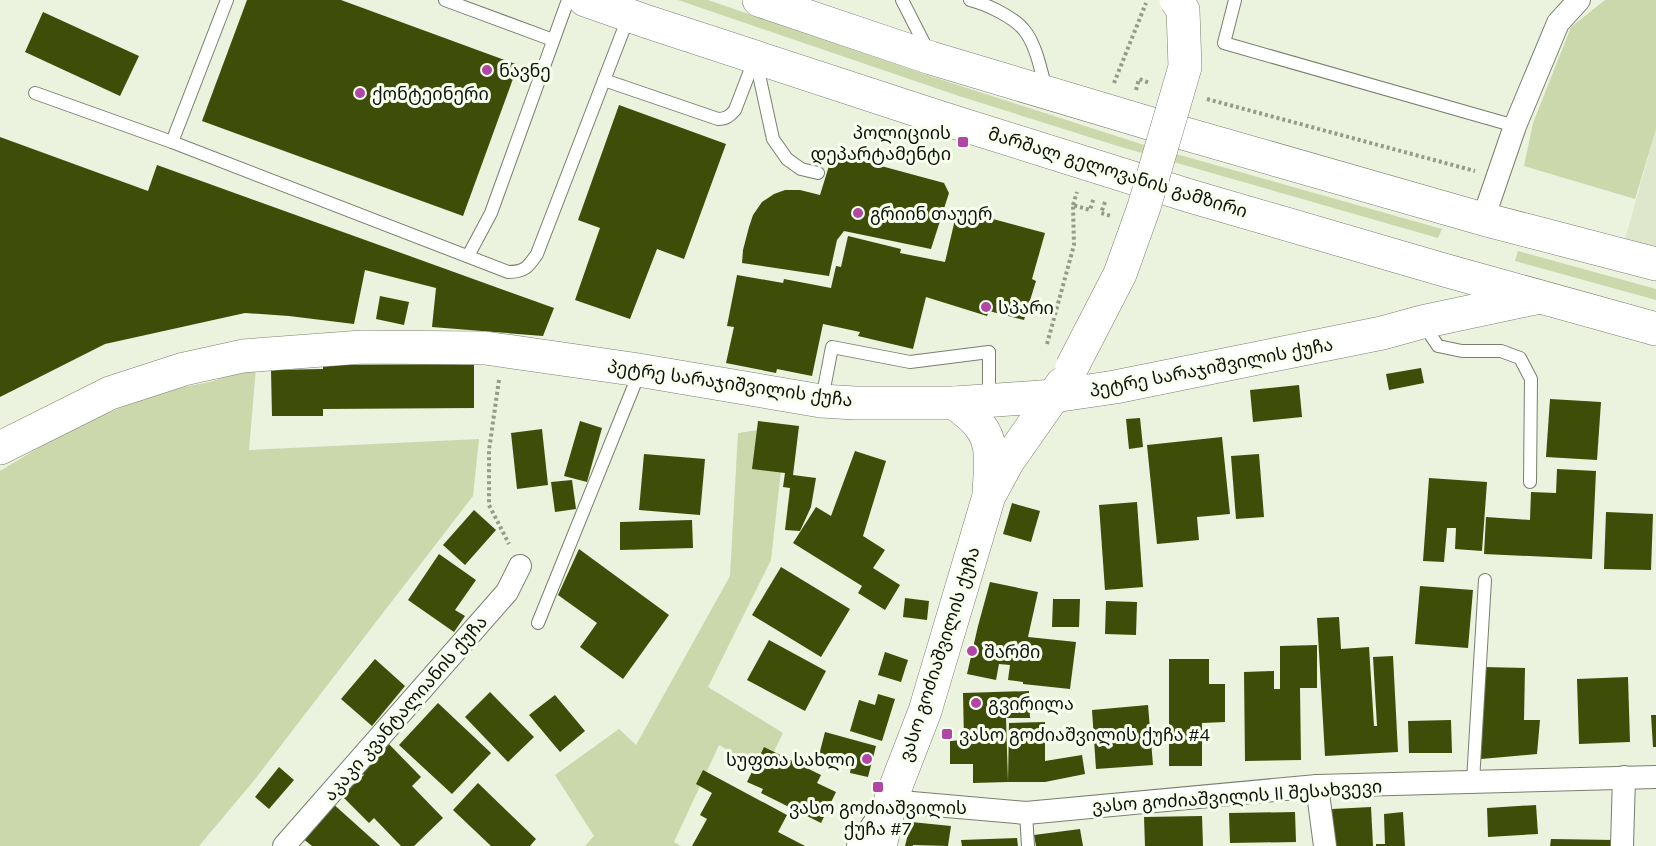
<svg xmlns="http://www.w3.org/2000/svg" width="1656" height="846" viewBox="0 0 1656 846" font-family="Mulish,'Noto Sans Georgian',sans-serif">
  <rect width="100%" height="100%" fill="#ebf2de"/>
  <polygon fill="#dee7cc" points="1656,129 1656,253 1624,243"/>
  <g fill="#cad8ac">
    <polygon points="678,0 708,0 933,77 1141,144 1442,229 1438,238 1121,147 959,96"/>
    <polygon points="1605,0 1656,0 1656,129 1635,199 1524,166 1533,123 1571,27"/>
    <polygon points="1518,251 1656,289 1656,300 1515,261"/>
    <polygon points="256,367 249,450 479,439 473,496 252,783 199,846 0,846 0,471 70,429 158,392 210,382"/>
    <polygon points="786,426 771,560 708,687 783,733 764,772 719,745 674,842 681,846 585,846 594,836 555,775 619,729 636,745 730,576 738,433"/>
  </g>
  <g fill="#3e4d07">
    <polygon points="247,0 341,0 518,65 463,216 202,121"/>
    <polygon points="43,12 139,56 120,96 25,52"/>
    <polygon points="619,105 726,144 684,259 657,249 630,319 575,300 600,228 578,220"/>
    <polygon points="0,137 148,191 157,165 554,308 543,336 432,327 436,288 365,270 354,324 289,316 245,313 105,344 0,397"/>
    <polygon points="833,153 944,183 949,193 931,249 844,231 837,240 829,276 742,263 743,250 749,227 753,215 762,202 774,194 785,190 800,190 820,195"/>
    <polygon points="957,211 992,223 993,219 1045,233 1032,279 1036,281 1024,320 989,311 987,316 926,297 913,349 858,336 860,332 823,324 812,376 777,369 776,373 726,363 734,327 727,326 737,275 783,283 784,279 831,288 836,266 841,267 848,236 901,249 900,253 945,262"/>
    <polygon points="380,296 409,302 404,325 376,319"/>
    <polygon points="474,364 474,408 323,409 323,416 272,416 271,370 323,369 323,365"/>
    <polygon points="1421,368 1424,383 1389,390 1386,374"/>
    <polygon points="1299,385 1302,417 1253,422 1250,390"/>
    <polygon points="1550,399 1601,402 1597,460 1546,457"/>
    <polygon points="1140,418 1143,447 1129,449 1126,419"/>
    <polygon points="580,421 602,428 587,482 564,476"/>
    <polygon points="758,421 799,426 793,475 816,478 811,507 800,531 785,530 790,488 783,487 785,473 752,469"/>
    <polygon points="542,429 548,485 517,489 511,433"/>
    <polygon points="1222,437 1230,514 1197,517 1199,540 1157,544 1147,445"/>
    <polygon points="855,451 886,461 863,536 885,550 873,568 900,585 885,610 858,593 862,586 793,543 816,507 831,516"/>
    <polygon points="644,454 705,459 700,515 639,510"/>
    <polygon points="1259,454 1264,517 1236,519 1231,456"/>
    <polygon points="1557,469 1596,471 1592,559 1484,554 1486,517 1530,520 1531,492 1556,493"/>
    <polygon points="1429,478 1487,482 1482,551 1455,549 1456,528 1447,528 1444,562 1423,561"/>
    <polygon points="572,480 576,509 555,512 551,482"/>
    <polygon points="1137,502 1143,587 1105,590 1099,505"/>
    <polygon points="1012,503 1040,511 1031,542 1003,534"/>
    <polygon points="474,510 496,530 465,565 443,545"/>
    <polygon points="1606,512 1653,514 1651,570 1604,569"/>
    <polygon points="692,520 693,548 620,550 620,522"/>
    <polygon points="579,549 669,615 623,679 580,647 597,623 558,595"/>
    <polygon points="439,554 476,580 455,610 465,616 454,632 408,600"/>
    <polygon points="781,567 850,609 821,657 752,615"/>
    <polygon points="990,582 1038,592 1028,637 1076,642 1070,689 1023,684 1023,682 1008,680 1010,665 999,664 996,680 967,674 978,626"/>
    <polygon points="1420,586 1473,590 1468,648 1415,644"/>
    <polygon points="905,598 929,601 927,620 903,617"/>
    <polygon points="1053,599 1080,599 1079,627 1052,627"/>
    <polygon points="1106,601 1137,602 1136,635 1105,634"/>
    <polygon points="1339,617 1341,649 1369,647 1374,726 1377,726 1373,657 1393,656 1398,752 1325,756 1317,618"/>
    <polygon points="769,640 826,671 805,711 747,680"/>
    <polygon points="1317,645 1317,688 1300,688 1301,760 1245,761 1244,672 1274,671 1274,689 1280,689 1280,646"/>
    <polygon points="885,652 908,660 901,682 878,675"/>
    <polygon points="375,659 405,686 372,726 341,699"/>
    <polygon points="1169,659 1209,659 1209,684 1225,684 1225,722 1202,723 1202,766 1169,766"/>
    <polygon points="1483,667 1525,668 1524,720 1540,720 1537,754 1481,759"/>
    <polygon points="1628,677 1630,742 1579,744 1577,679"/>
    <polygon points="1029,691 1030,718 1006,718 1008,782 973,783 973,764 950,764 950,741 964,740 963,693"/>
    <polygon points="490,692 534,737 508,762 465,717"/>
    <polygon points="878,694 895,699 882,741 850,731 859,700 875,705"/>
    <polygon points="555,695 585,731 560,752 529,715"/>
    <polygon points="438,703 491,753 452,794 399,745"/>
    <polygon points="1148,705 1153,765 1096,769 1092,710"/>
    <polygon points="1651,715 1656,715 1656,747 1653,747"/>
    <polygon points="1451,720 1452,753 1409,753 1408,721"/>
    <polygon points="1045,722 1045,761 1082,755 1085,774 1045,782 1008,782 1009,723"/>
    <polygon points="825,732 876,746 868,777 850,773 851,767 818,759"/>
    <polygon points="385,740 421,777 412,786 443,818 414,846 401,846 374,818 369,823 342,796 364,775 357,768"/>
    <polygon points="764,747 821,775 817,783 836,792 821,823 761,793 763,789 747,782"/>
    <polygon points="279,767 294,780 269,809 255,797"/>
    <polygon points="703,770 787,815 778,832 805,846 692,846 707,819 700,815 712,793 696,784"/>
    <polygon points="478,783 536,839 530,846 491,846 453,810"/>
    <polygon points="331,802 380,846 312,846 301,837"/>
    <polygon points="1536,805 1538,834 1488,837 1487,808"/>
    <polygon points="1371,807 1373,846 1333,846 1332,809"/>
    <polygon points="1295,812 1296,842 1230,843 1229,813"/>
    <polygon points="1403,812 1405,846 1376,846 1376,844 1385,844 1384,814"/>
    <polygon points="1202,816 1203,846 1145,846 1144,817"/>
    <polygon points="911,822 951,826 948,846 913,845 913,846 905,846"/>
    <polygon points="1080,829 1083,846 1036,846 1034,835"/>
    <polygon points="1017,838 1018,846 962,846 961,840"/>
    <polygon points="1551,839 1614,840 1614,846 1550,846"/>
  </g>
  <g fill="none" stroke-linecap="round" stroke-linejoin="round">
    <g stroke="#797f6d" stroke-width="14">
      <g id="lane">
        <path d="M227,0L172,142L508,272C525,272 528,267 537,254L628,18"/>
        <polyline points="445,0 553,40"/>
        <polyline points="902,0 928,51"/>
        <path d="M970,0C986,4 1014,17 1024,30C1036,44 1041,71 1046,89"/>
        <polyline points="1235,0 1224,43 1515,126"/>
        <polyline points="756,61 773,139 787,159 801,169 818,173"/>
        <path d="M604,80L718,119C726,119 730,116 735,110L755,58"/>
        <polyline points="35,93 172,142"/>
        <polyline points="468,256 491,213 568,0"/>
        <polyline points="1424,325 1438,346 1462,351 1501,351 1520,358 1531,379 1530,482"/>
        <polyline points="822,399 832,347 910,362 989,352 989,398"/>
        <polyline points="538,623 640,371"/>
        <polyline points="1473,781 1485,580"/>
        <polyline points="1026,813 1028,846"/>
      </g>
    </g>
    <g stroke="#797f6d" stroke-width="24">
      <g id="street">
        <polyline points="1483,219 1515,126 1558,23 1579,0"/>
        <polyline points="1317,786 1325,846"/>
        <polyline points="284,846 507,592 520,566"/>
        <polyline points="858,846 891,799 912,803 1026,813 1317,786 1656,777"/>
        <polyline points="1622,846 1624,777"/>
      </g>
    </g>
    <g stroke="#797f6d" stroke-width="34">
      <g id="secondary">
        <path d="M955,403C963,410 974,417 980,426C995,444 990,471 989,492"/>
        <polyline points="0,448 110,393 184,369 243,356 362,347 485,348 632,369 821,401 855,403 955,403 1054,396 1115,387 1382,333 1422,322 1540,297"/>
        <polyline points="880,846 891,799 925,711 989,496 1008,461 1062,384"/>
      </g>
    </g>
    <g stroke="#797f6d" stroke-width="34">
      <g id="highway">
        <polyline points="585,0 645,21 935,116 1190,196 1444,270 1656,329"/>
        <polyline points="759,0 931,58 1172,130 1483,219 1656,264"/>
      </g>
    </g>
    <g stroke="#959a8b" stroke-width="4" stroke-dasharray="3 3" stroke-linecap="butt">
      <polyline points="1114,83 1146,3"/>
      <polyline points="1136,90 1139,79 1150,83"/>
      <polyline points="1207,99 1475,171"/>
      <polyline points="1105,202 1101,213 1111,216"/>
      <polyline points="1073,205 1077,192"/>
      <polyline points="1047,344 1074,245 1073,205 1090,210 1094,197"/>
      <polyline points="499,380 489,450 489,505 509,544"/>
    </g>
    <use href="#lane" stroke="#fff" stroke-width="12"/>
    <use href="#street" stroke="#fff" stroke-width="22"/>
    <use href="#secondary" stroke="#fff" stroke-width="33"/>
    <use href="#highway" stroke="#fff" stroke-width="33"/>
    <g stroke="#797f6d" stroke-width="34" stroke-linecap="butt">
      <polyline id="secondary-bridge" points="1072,367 1120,274 1144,207 1185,67 1183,10 1176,0"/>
    </g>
    <use href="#secondary-bridge" stroke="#fff" stroke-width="33"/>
  </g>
  <g fill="#b246a6" stroke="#f9ffee" stroke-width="2">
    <circle cx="487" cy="70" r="6"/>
    <circle cx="360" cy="93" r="6"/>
    <rect x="957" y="136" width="12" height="12" rx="3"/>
    <circle cx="858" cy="213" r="6"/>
    <circle cx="986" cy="307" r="6"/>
    <circle cx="972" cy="651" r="6"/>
    <circle cx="976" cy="703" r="6"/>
    <rect x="941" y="728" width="12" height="12" rx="3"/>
    <circle cx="867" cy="759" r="6"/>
    <rect x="872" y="781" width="12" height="12" rx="3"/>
  </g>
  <g text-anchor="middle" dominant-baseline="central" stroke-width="6" stroke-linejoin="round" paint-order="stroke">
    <g font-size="18" fill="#10120b" stroke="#f9ffee" text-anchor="start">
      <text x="499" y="70">ნავნე</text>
      <text x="372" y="93">ქონტეინერი</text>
      <text x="951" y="132" text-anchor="end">პოლიციის<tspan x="951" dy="21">დეპარტამენტი</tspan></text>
      <text x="870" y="213">გრიინ თაუერ</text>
      <text x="998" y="307">სპარი</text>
      <text x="984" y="651">შარმი</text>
      <text x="988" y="703">გვირილა</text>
      <text x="959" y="734">ვასო გოძიაშვილის ქუჩა #4</text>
      <text x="855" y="759" text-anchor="end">სუფთა სახლი</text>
      <text x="878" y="807" text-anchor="middle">ვასო გოძიაშვილის<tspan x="878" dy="21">ქუჩა #7</tspan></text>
    </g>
    <g font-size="18" fill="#10120b" stroke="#f9ffee">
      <text transform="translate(1118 172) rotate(17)">მარშალ გელოვანის გამზირი</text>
      <text transform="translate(1211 367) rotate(-11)">პეტრე სარაჯიშვილის ქუჩა</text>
      <text transform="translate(730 383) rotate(8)">პეტრე სარაჯიშვილის ქუჩა</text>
      <text transform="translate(939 654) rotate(-72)">ვასო გოძიაშვილის ქუჩა</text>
      <text transform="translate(405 708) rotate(-49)">აკაკი კვანტალიანის ქუჩა</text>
      <text transform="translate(1237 796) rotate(-4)">ვასო გოძიაშვილის II შესახვევი</text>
    </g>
  </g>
</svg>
